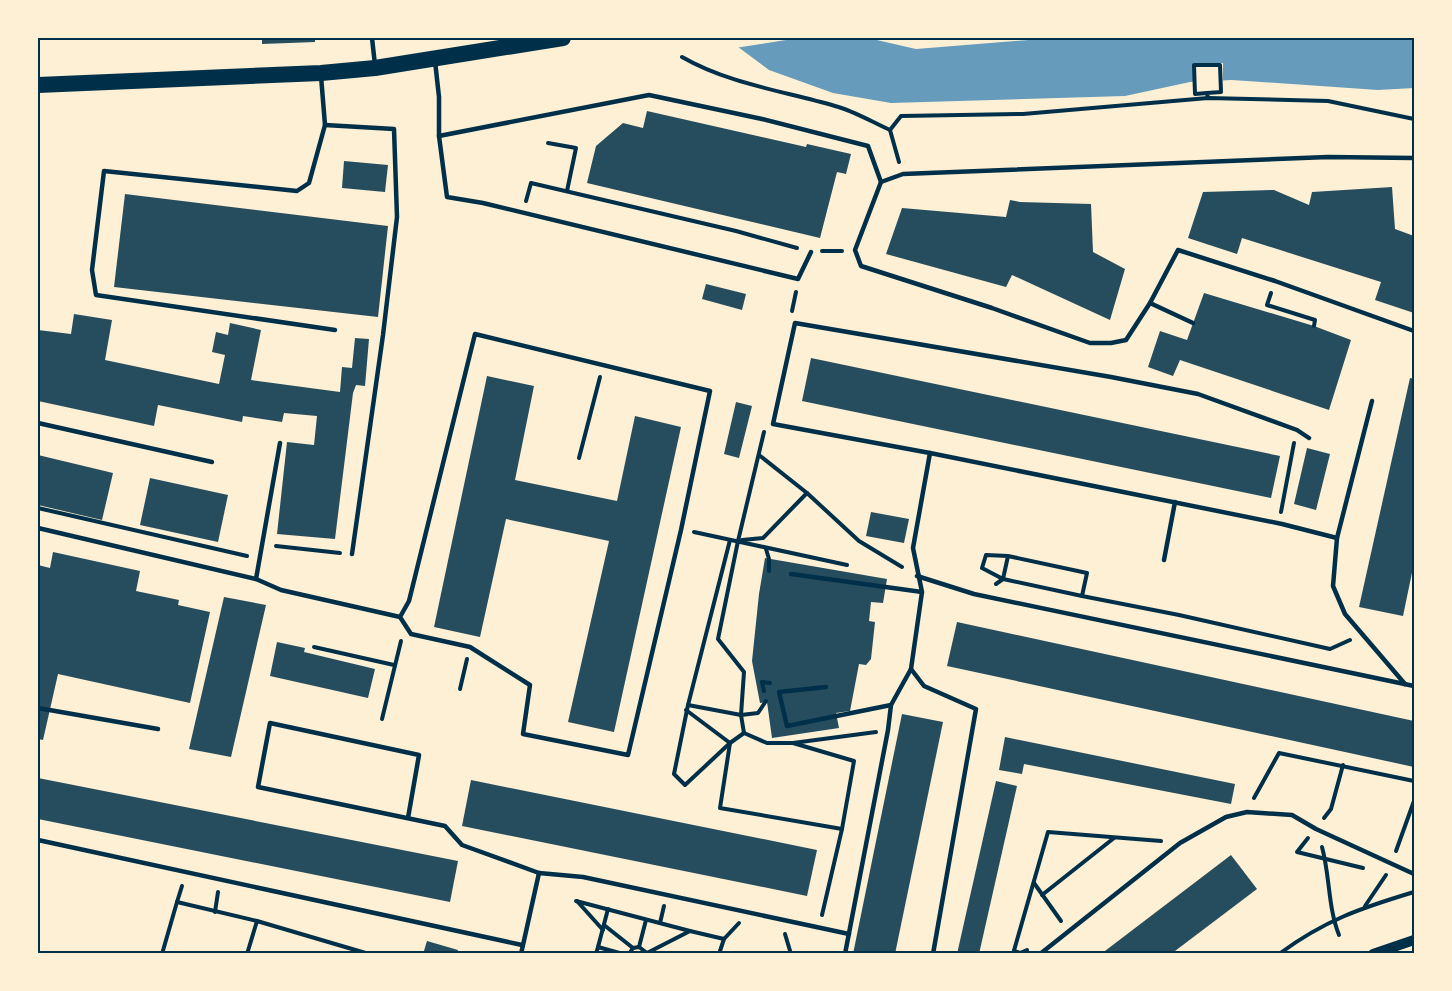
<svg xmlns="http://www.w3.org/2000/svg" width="1452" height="991" viewBox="0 0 1452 991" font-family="Commissioner,sans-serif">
  <rect width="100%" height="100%" fill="#fdf0d5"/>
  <polygon fill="#669bbc" points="726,38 868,38 916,49 1053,38 1414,38 1414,88 1378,90 1232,80 1190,82 1125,96 891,103 833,93 769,70"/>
  <g fill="#fdf0d5">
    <polygon points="723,38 799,38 735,48"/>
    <rect x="1193" y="63" width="30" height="21"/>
  </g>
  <g fill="#264d5e">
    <polygon points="262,38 315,38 315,42 262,44"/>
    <polygon points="647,111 806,147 807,144 851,154 846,174 837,172 820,238 587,183 596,146 623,123 643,128"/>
    <polygon points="344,161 388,165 385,192 342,188"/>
    <polygon points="1392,187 1395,229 1414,236 1414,313 1375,300 1381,282 1242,238 1237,254 1188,238 1203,192 1274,190 1309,205 1312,192"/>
    <polygon points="125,194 388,226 378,317 114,287"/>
    <polygon points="1010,200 1020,202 1091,204 1093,252 1125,269 1110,320 1012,275 1006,287 886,254 902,208 1006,217"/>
    <polygon points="706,284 746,294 742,310 702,299"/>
    <polygon points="1204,293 1314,326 1351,340 1329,410 1180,360 1173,376 1148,367 1160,331 1187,340"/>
    <polygon points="74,314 112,320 105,360 219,384 225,355 212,352 216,332 228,335 230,323 261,330 251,380 340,392 342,367 352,368 355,338 369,339 365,386 356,385 353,393 335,539 277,534 287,442 314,445 317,416 284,413 282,422 243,416 242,422 158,405 154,426 38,401 38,330 71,334"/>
    <polygon points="811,358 1280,456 1271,498 802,401"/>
    <polygon points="487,376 534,386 515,480 617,501 635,416 681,427 614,732 568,722 609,541 506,519 480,637 434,627"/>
    <polygon points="1410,378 1414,379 1414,563 1403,616 1359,607"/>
    <polygon points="736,402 752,406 739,458 724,454"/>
    <polygon points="1307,448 1330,454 1316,510 1294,504"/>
    <polygon points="38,455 113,473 102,520 38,505"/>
    <polygon points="150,478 228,495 218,542 140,525"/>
    <polygon points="871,512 909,519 904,543 866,536"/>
    <polygon points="53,552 140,571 136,591 179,600 178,605 210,612 190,703 58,674 43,740 38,739 38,565 50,568"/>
    <polygon points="765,558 887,579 883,603 871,602 869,621 875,622 871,659 866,665 859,664 850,711 836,713 839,728 772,738 767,702 760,703 752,661 759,594"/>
    <polygon points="224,597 266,605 231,757 189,749"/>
    <polygon points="957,622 1414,721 1414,767 947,666"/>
    <polygon points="277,642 305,648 304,652 375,669 368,698 270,676"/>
    <polygon points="902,714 943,722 895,954 853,954"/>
    <polygon points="1005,737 1235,784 1231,804 1024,764 1022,774 999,770"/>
    <polygon points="38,778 458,861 450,902 38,819"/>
    <polygon points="471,780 817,850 807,896 462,826"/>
    <polygon points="996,781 1017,786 979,954 957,954"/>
    <polygon points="1231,855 1257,889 1171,954 1101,954"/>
    <polygon points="427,941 458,950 457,954 423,954"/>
  </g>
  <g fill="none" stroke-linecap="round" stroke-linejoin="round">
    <g stroke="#003049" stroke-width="4">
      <path d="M682,57C729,84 784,91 835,106C854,111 872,122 890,130"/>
      <polyline points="1207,93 1221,92 1220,65 1194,65 1195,94 1207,93 1208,98"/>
      <polyline points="548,143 576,148 567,191"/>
      <polyline points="899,162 890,130 901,116 1023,114 1208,98 1328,101 1414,119"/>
      <polyline points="526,201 531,183 736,231 797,248"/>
      <polyline points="822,251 842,251"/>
      <polyline points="1271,293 1267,305 1315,320 1314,326"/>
      <polyline points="792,311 796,292"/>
      <polyline points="759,455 807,493 859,541 902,567"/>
      <polyline points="579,458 600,377"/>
      <polyline points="38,508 247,556"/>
      <polyline points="1281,512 1294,443"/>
      <polyline points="694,532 847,565"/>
      <polyline points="730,540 688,705 674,774 685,785 730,743 744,733"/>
      <polyline points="742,540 763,538 807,493"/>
      <polyline points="276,546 340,553"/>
      <polyline points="766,549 769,559 769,571"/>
      <polyline points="996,584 1003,579 1082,596 1087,573 1008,556 1003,579 982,568 986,555 1008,556"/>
      <polyline points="1082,596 1179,615 1330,649 1350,640"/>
      <polyline points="314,647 394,665"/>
      <polyline points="460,689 467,659"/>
      <polyline points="764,691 762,682 770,683"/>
      <polyline points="688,705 741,715 758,713 766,701"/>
      <polyline points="686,710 730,743 720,808 842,829"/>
      <polyline points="382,719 401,641"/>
      <polyline points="744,733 741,715 744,672 718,639 738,541 764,432"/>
      <polyline points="744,733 767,743 793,743 876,732"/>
      <polyline points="793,743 854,761 842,829 822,915"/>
      <polyline points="1254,798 1279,753 1414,781"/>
      <polyline points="1324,818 1331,809 1343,765"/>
      <polyline points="1308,838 1297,852 1363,868"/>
      <path d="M1322,847C1330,876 1328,908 1339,935"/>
      <polyline points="1396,851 1414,801"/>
      <polyline points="1034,883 1061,921"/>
      <polyline points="1042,895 1114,838"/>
      <polyline points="576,901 690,931"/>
      <polyline points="577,901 603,930"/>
      <polyline points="177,902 182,886"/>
      <polyline points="1365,906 1386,875"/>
      <polyline points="215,912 218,892"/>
      <polyline points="660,923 664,906"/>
      <polyline points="604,925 633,948 639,947 647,953"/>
      <polyline points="785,934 791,954"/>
      <polyline points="598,947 608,909"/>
      <polyline points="639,947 646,920"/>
      <polyline points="1014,951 1020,953 1027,950"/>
      <polyline points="647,953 690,931 724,939 739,923"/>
      <polyline points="162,954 177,902 257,921"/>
      <polyline points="247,954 257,921 369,954"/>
      <polyline points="596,954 598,947 623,954"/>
      <polyline points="629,954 633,948"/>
      <polyline points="719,954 724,939"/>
      <polyline points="1013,954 1048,832 1161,841"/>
      <path d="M1279,954C1325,920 1361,908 1414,892"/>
    </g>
    <g stroke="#003049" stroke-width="4.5">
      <polyline points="372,38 375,65"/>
      <polyline points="435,61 439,97 439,136 447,197 483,203 798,279 811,252"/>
      <polyline points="321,76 325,125 309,183 297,191 104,171 92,270 96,295 335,330"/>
      <polyline points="325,125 394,129 397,217 383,335 352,554"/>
      <polyline points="439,136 649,95 762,119 868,146 881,182"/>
      <polyline points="1414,158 1328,157 903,174 881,182 855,250 861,266 992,308 1090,343 1111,343 1126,340 1150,303 1178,250 1275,281 1414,331"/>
      <polyline points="1150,303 1193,323"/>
      <polyline points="1372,401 1337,538 1333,586 1345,614 1405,684"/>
      <polyline points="38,423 212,462"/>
      <polyline points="1309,438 1297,430 1198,394 1111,377 795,323 773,424 930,453 1282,524 1337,538"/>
      <polyline points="38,528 256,579 281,590 400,617 409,601 475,334 710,391 681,530 628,755 523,734 530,685 470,647 411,634 400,617"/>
      <polyline points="1164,560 1175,502"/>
      <polyline points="791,574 922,592"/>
      <polyline points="917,576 974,594 1414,686"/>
      <polyline points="256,579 280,443"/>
      <polyline points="911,669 924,686 976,709 933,954"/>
      <polyline points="826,687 779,692 787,726 891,705"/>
      <polyline points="38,708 158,729"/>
      <polyline points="408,818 419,755 270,723 258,787 445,826 462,845 539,873 583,877 849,934"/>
      <polyline points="38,840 522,945"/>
      <polyline points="521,954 539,873"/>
      <polyline points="845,954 888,730 891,705 911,669 922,592 913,548 930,453"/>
      <polyline points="1040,954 1180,843 1226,817 1247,812 1292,815 1316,829 1414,874"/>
    </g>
    <polyline stroke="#003049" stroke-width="10" points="1373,954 1414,940"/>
    <polyline stroke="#003049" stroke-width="16" points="38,85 321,73 375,68 563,38"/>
  </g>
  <rect width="1452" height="991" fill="none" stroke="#fdf0d5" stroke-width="78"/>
  <rect x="39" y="39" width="1374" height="913" fill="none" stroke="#003049" stroke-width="2"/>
</svg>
